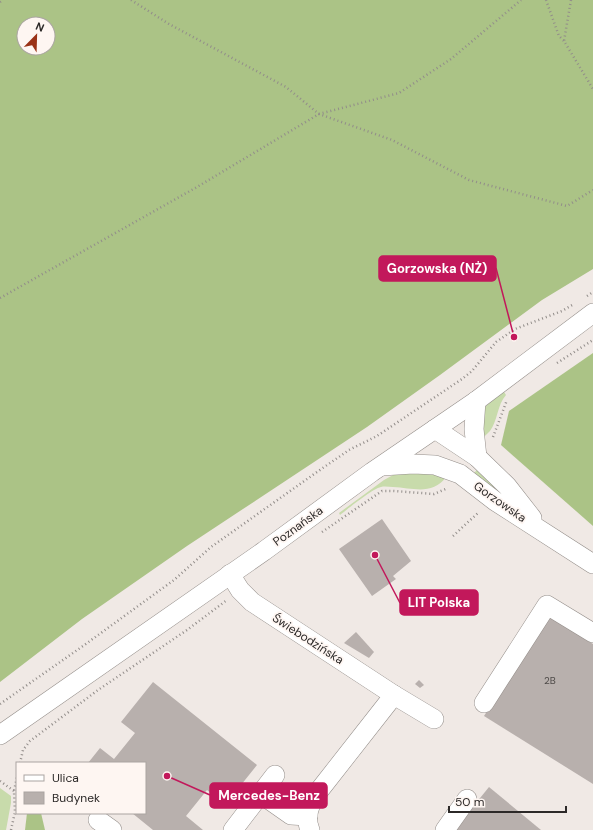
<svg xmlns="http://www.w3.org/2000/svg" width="593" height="830" viewBox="0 0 593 830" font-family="'DM Sans',sans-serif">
  <rect width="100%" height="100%" fill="#f0e9e5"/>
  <g fill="#c8dbab">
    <path d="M504,392L506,395C497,405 498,420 490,431C487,434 484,437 480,440L485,407L492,400Z"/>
    <path d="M404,469L447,476C432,496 414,488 393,487C389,487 385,486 381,487C372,489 349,508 340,515L339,513L384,480Z"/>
    <polygon points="477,470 498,490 498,492 474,473"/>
    <polygon points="0,788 11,796 11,803 6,830 0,830"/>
  </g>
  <g fill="#abc386" fill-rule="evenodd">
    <path d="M0,0H593V269L542,300L440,375L367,427L187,546L82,619L0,682ZM24,24H48V48H24Z"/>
    <polygon points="593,353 593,526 501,445 509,411"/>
    <polygon points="27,813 41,813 45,830 25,830"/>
  </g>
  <g fill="#b8b0ad">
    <polygon points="382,519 411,561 393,576 396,579 372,596 339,549"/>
    <polygon points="548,616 593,644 593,784 484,716"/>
    <polygon points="356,632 374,652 369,658 344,643"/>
    <polygon points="419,680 424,685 420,688 415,684"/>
    <polygon points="153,682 257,765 225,805 207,790 186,816 203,830 153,830 132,813 145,813 145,763 88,763 100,748 114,759 135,733 121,722"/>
    <polygon points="489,787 541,830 454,830"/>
  </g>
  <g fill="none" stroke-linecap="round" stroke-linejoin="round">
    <g stroke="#948e8a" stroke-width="20">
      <g id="minor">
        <polyline points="476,401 474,429 477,457"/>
        <polyline points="435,429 477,457 507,486 532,518"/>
        <polyline points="382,466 413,464 435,465 460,474 495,501 593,564"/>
        <polyline points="230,574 240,590 252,602 394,695 434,719"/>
        <polyline points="484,703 547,605 593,633"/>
        <polyline points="0,735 264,551 372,472 435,429 476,401 593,313"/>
        <polyline points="261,794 291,815 308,816"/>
        <polyline points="98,820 112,830"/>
        <polyline points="233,830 275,775"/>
        <path d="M310,830C304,816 310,804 318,792L394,695"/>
        <polyline points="445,830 467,799"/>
      </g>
    </g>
    <g stroke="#928d8a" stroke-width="2.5" stroke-dasharray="1 3" stroke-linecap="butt">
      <polyline points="131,0 169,24 286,87 319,114 392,140 469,180 567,206 593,190"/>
      <polyline points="546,0 559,36 564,41"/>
      <polyline points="571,0 564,41 593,89"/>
      <polyline points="0,2 2,0"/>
      <polyline points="587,296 593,292"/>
      <polyline points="0,298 197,187 319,114 399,93 451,59 521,0"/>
      <polyline points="557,363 593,340"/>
      <polyline points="493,437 507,400"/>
      <polyline points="322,532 382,491 394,491 434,494 448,488"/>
      <polyline points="453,536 479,512"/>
      <polyline points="0,704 83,646 156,593 174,580 211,547 317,472 349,450 377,436 462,379 472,371 496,342 515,329 562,311 574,304"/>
      <polyline points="20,763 23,750 30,741 98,690 187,630 227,600"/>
      <polyline points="0,781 14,791"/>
      <polyline points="11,830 15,812 14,791 17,777"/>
    </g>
    <use href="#minor" stroke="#fff" stroke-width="19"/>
  </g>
  <g text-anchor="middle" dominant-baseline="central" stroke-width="3.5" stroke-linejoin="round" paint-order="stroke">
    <g font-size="10" fill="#4f4b49">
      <text x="550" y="680">2B</text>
    </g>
    <g font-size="12" fill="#2c2928" stroke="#fef6f2">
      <text transform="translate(500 502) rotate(35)">Gorzowska</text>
      <text transform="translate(298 526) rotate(-36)">Poznańska</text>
      <text transform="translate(308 639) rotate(33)">Świebodzińska</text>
    </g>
  </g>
  <path fill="none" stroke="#c2185b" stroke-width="1.5" d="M514 337L496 268M375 555L400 603M167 776L210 795"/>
  <g fill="#c2185b" stroke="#fef6f2" stroke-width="1.5">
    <circle cx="514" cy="337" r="4"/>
    <circle cx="375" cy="555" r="4"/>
    <circle cx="167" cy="776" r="4"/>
  </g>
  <g fill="#c2185b" stroke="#c2185b" stroke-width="1.5">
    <rect x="379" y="256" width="117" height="25" rx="4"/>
    <rect x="400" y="590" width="78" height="25" rx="4"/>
    <rect x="210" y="783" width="117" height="25" rx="4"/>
  </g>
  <g font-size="13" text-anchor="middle" font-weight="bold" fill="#fff">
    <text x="437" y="273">Gorzowska (NŻ)</text>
    <text x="439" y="607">LIT Polska</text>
    <text x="269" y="800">Mercedes-Benz</text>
  </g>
  <rect x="16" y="762" width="130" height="52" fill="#fef6f2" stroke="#aaa4a1"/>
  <rect x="24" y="775" width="20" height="6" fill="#ffffff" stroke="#aaa4a1"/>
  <text x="52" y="782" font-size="12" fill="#2c2928">Ulica</text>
  <rect x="24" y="792" width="20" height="12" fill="#b8b0ad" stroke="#aaa4a1"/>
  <text x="52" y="802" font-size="12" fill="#2c2928">Budynek</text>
  <g transform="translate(36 36) rotate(23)"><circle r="19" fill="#fef6f2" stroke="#aaa4a1"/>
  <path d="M0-3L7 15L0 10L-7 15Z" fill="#9a3217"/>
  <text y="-6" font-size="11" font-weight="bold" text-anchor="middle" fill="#2c2928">N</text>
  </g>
  <path d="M449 806v6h117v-6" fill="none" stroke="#2c2928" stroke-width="2"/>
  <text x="455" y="806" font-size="12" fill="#2c2928" stroke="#fef6f2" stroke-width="3" paint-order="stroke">50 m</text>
</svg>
